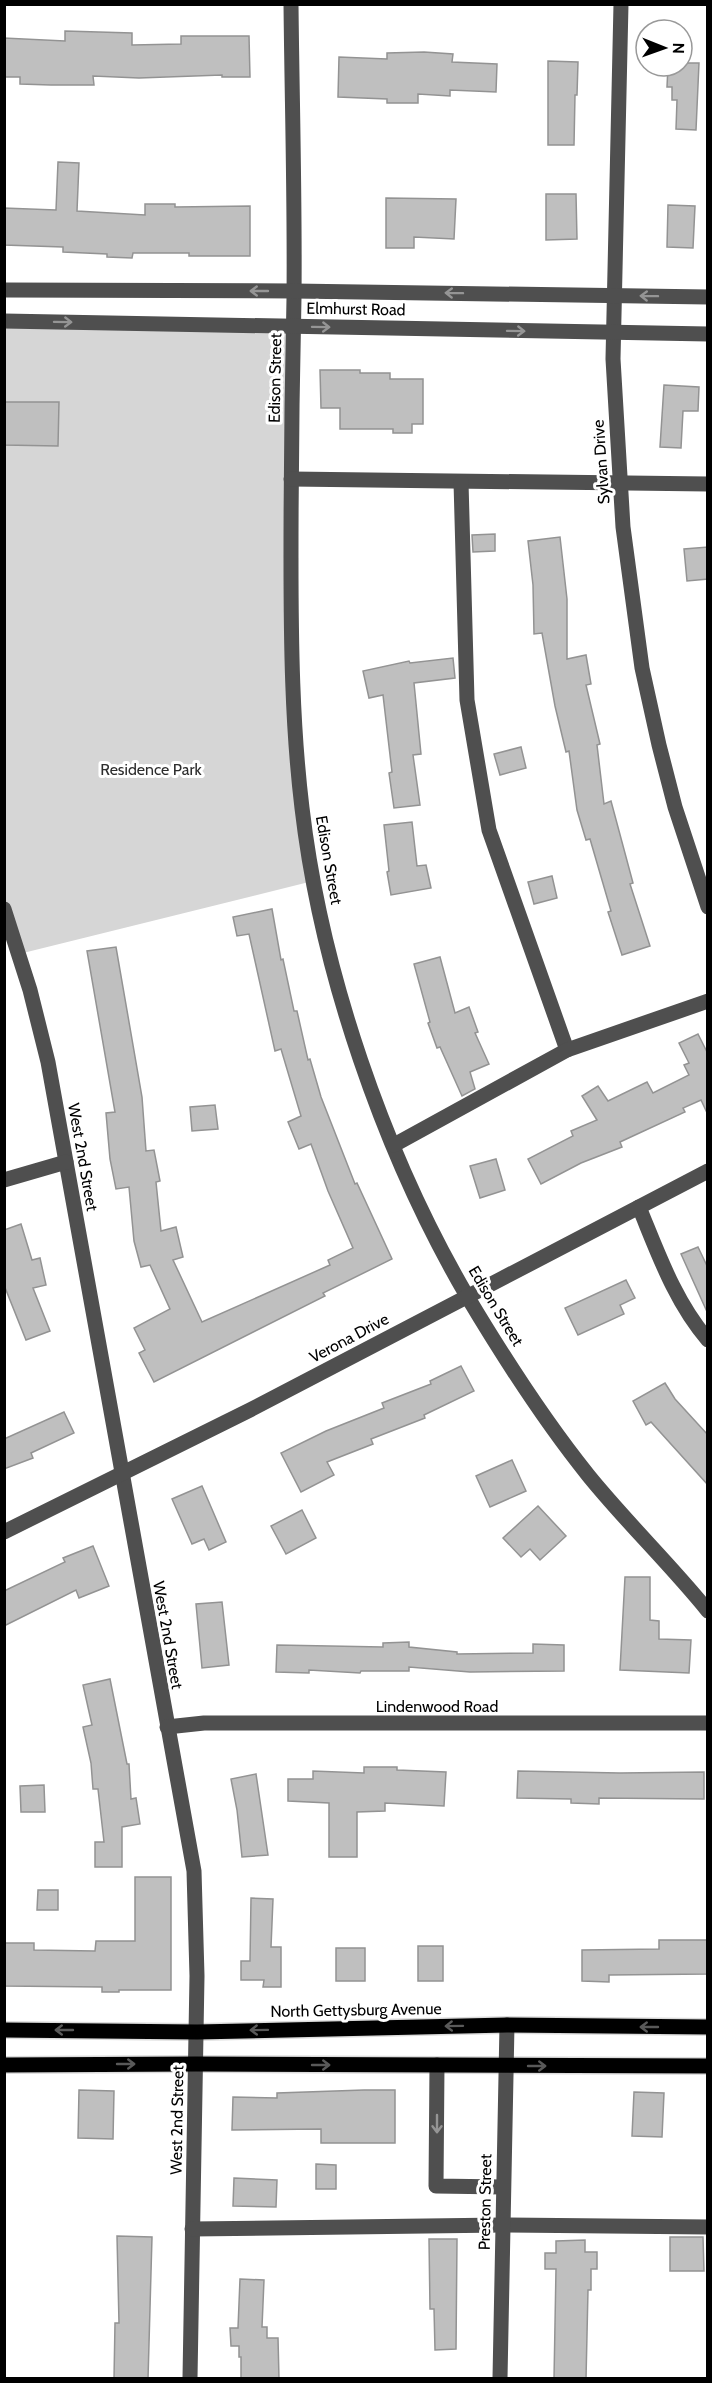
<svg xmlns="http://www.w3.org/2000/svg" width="712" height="2383" viewBox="0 0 712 2383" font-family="Cabin,sans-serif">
  <rect width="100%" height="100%" fill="#fff"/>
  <polygon fill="#d6d6d6" points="5,321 293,326 291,620 313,881 19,954 5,909"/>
  <g fill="#bfbfbf" stroke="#939393" stroke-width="1.5">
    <polygon points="65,31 132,33 132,45 181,44 181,36 249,36 250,77 222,77 222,75 139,78 93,76 94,85 51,85 20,84 20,77 4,77 4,38 65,41"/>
    <polygon points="424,52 453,54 452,62 497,64 496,92 450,90 450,96 418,94 418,103 387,103 387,99 338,97 339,57 387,59 387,53"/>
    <polygon points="548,61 578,62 577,95 575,95 574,145 548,145"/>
    <polygon points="682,63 699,63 696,130 676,129 677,100 672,100 672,87 667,87 668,66 682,66"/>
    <polygon points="58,162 79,163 77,211 145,215 145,204 175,204 175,207 250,206 250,256 189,256 189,253 133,253 132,258 107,257 107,254 63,252 63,247 4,245 4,208 56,210"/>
    <polygon points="546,194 576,194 577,239 546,240"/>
    <polygon points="386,198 456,199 454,239 414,237 414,248 386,248"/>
    <polygon points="668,205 695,206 693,248 667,247"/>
    <polygon points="320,370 360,370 360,373 390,373 390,379 423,379 423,424 412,424 412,433 393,433 393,429 340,429 340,408 321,408"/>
    <polygon points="664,385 699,387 698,411 683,411 681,448 660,447"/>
    <polygon points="4,402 59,402 58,446 4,445"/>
    <polygon points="495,534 495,551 473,552 472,535"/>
    <polygon points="560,537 567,599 567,659 586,655 591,684 586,685 600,744 597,745 604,804 611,801 633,883 630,884 650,946 622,955 608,912 611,911 590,839 586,840 577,810 569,751 566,752 555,706 542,633 534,634 533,585 528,541"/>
    <polygon points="708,547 708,579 687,581 684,549"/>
    <polygon points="453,658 455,678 414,683 421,754 413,755 420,805 394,808 389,773 392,772 383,695 369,698 363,671 409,661 410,663"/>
    <polygon points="521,747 526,768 500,775 494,754"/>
    <polygon points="412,822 417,866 426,865 431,888 391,895 387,872 389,871 384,825"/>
    <polygon points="552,876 557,898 534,904 528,882"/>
    <polygon points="272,909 281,960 283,959 294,1011 297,1011 308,1060 310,1059 321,1097 355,1184 357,1183 392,1259 323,1293 325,1296 154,1382 139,1353 145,1350 134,1328 170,1309 150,1265 141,1267 134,1241 129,1187 116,1189 110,1159 106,1113 115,1112 87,951 116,947 142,1097 146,1151 154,1150 160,1181 156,1182 161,1231 176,1227 183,1257 173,1260 202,1322 330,1265 328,1260 353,1248 328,1191 311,1144 299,1149 288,1122 301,1116 281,1049 275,1051 249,934 237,936 233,917"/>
    <polygon points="440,957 455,1013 469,1007 478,1032 475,1033 489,1064 470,1072 475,1089 462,1096 440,1047 437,1048 428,1023 430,1022 414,964"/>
    <polygon points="698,1034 708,1054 708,1115 701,1100 683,1108 685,1112 620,1142 622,1147 581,1163 541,1184 528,1159 573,1136 571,1131 597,1120 582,1096 598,1086 608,1101 647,1082 653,1093 689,1075 684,1065 689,1063 679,1043"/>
    <polygon points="215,1105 218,1129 192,1131 190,1107"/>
    <polygon points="496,1159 505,1190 480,1198 470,1166"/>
    <polygon points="21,1224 32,1260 40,1258 46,1285 33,1288 50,1331 26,1340 4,1285 4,1230"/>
    <polygon points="698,1247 708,1268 708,1314 681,1254"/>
    <polygon points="626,1280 635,1298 620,1305 624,1314 578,1335 565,1308"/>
    <polygon points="461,1366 474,1391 424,1415 425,1418 371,1439 373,1444 327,1462 334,1475 301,1492 281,1453 326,1431 384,1408 382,1403 431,1384 430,1381"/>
    <polygon points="665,1383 675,1399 708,1435 708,1485 651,1422 646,1425 633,1401"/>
    <polygon points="64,1412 74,1433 31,1453 33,1458 4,1469 4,1439"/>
    <polygon points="512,1460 526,1491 490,1507 476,1476"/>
    <polygon points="202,1486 226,1542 209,1550 204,1539 192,1544 172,1499"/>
    <polygon points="538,1506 566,1536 540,1560 530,1549 521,1557 503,1538"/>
    <polygon points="302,1510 316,1538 286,1554 271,1526"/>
    <polygon points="93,1546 109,1586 79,1598 76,1590 4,1626 4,1591 65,1562 63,1558"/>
    <polygon points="625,1577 650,1577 650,1620 659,1621 659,1639 691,1640 689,1673 620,1670"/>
    <polygon points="222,1602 229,1665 202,1668 196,1604"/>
    <polygon points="409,1642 409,1647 457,1652 457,1654 533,1653 533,1644 564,1645 564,1671 470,1672 409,1667 409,1671 361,1671 360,1673 309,1670 309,1673 276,1672 277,1645 383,1647 383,1643"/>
    <polygon points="110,1679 127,1764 129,1764 131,1799 136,1798 140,1824 122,1827 122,1867 95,1867 95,1842 104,1842 98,1789 93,1789 91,1763 83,1727 92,1725 83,1685"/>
    <polygon points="364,1767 397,1767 397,1770 446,1772 444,1806 385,1803 385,1811 357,1812 357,1857 329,1857 329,1803 288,1801 288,1779 313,1779 313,1771 364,1773"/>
    <polygon points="518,1771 620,1773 704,1772 704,1799 599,1798 599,1804 571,1803 571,1799 517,1798"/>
    <polygon points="256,1774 268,1855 242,1857 237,1810 231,1779"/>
    <polygon points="44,1785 45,1812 21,1812 20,1786"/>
    <polygon points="135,1877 171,1877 171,1990 119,1990 119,1992 102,1992 102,1987 4,1986 4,1943 34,1943 34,1950 95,1951 96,1941 135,1941"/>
    <polygon points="38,1890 58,1890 58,1910 37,1910"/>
    <polygon points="251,1898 273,1899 271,1947 281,1947 281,1987 263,1987 264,1980 241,1980 241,1961 250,1961"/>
    <polygon points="659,1940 708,1940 708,1974 609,1975 609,1982 582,1981 582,1950 659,1949"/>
    <rect x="418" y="1946" width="25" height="35"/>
    <rect x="336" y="1948" width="29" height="33"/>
    <polygon points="79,2090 114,2091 113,2139 78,2138"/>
    <polygon points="364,2090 395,2090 395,2143 321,2143 321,2129 232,2130 233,2097 277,2098 277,2093"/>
    <polygon points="634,2092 664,2093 662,2137 632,2136"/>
    <polygon points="316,2164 336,2165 336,2189 316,2189"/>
    <polygon points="234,2178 277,2180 276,2207 233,2206"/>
    <polygon points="117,2236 152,2237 148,2379 114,2379 115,2323 119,2323"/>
    <polygon points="670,2237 703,2237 704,2271 670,2271"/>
    <polygon points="429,2239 457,2239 456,2349 435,2350 434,2309 430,2309"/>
    <polygon points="585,2240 585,2252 597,2252 597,2269 591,2269 591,2290 588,2290 586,2379 554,2379 556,2269 545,2269 545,2253 556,2253 556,2241"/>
    <polygon points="240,2279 264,2280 262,2327 267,2327 267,2338 278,2338 279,2379 241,2379 241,2357 239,2357 239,2346 231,2346 230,2328 238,2328"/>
  </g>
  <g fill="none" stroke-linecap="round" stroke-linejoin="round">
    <g stroke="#dbdbdb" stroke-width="18">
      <g id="major">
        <polyline points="4,2030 197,2032 507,2025 708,2027"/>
        <polyline points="4,2065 196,2064 708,2066"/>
      </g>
    </g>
    <g stroke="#4f4f4f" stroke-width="15">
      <path d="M291,4C292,102 295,200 294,298C292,385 291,471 291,558C291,641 292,725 302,808C321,971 384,1154 467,1296C504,1358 543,1419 588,1475C626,1522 670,1564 708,1611"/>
      <polyline points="621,4 613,359 623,527 642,668 659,745 675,807 708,907"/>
      <polyline points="4,290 294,291 708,297"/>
      <polyline points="4,321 708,334"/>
      <polyline points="291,479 708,484"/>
      <polyline points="461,482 467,700 489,830 567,1050"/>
      <polyline points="4,909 30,990 48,1062 194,1871 197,1976 190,2378"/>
      <polyline points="394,1145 567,1050 708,1001"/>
      <polyline points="4,1180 66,1162"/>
      <path d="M639,1207C658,1253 675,1302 708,1340"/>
      <polyline points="4,1532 250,1410 708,1171"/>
      <polyline points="167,1727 204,1723 708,1723"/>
      <polyline points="437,2065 436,2186 503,2187"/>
      <polyline points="192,2229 502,2225 708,2227"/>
      <polyline points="500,2378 507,2025"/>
    </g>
    <use href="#major" stroke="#000" stroke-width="15"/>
  </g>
  <defs><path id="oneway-shaft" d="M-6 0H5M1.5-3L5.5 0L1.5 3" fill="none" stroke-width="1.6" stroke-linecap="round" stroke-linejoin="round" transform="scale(1.5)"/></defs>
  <g stroke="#959595">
    <use href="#oneway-shaft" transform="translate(259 291) rotate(-180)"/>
    <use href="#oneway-shaft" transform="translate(454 293) rotate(-179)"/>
    <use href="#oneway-shaft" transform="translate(649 296) rotate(-179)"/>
    <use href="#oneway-shaft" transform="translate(63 322) rotate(1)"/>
    <use href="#oneway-shaft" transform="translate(321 327) rotate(1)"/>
    <use href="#oneway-shaft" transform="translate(516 331) rotate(1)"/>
    <use href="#oneway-shaft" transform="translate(437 2124) rotate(90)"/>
  </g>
  <g stroke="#595959">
    <use href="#oneway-shaft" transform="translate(454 2026) rotate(179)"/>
    <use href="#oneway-shaft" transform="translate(649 2027) rotate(-180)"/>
    <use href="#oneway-shaft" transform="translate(64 2030) rotate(-180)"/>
    <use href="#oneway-shaft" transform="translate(259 2030) rotate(179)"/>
    <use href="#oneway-shaft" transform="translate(126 2064)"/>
    <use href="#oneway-shaft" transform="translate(321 2065)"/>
    <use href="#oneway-shaft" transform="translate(537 2066)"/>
  </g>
  <g text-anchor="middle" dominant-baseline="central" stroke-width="6" stroke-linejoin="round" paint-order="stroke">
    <g font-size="16" fill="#000" stroke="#fff">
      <text transform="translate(356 309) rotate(1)">Elmhurst Road</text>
      <text transform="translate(275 378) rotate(-89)">Edison Street</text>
      <text transform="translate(601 462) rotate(-94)">Sylvan Drive</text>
      <text transform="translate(329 860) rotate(80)">Edison Street</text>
      <text transform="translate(83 1157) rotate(80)">West 2nd Street</text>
      <text transform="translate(496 1306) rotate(59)">Edison Street</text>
      <text transform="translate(349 1338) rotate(-28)">Verona Drive</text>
      <text transform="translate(168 1635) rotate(80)">West 2nd Street</text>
      <text x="437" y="1706">Lindenwood Road</text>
      <text transform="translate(356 2010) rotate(-1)">North Gettysburg Avenue</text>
      <text transform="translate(177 2120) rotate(-89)">West 2nd Street</text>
      <text transform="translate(485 2202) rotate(-89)">Preston Street</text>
    </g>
    <g font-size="16" fill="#2d2d2d" stroke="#fff">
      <text x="151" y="769">Residence Park</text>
    </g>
  </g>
  <rect width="712" height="2383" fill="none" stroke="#000000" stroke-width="12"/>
  <g transform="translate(664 48) rotate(91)"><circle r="28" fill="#ffffff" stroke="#999999" stroke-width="1.5"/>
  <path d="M0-4.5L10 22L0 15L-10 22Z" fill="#000000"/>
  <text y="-9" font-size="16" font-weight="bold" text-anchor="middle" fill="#000000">N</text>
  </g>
</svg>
